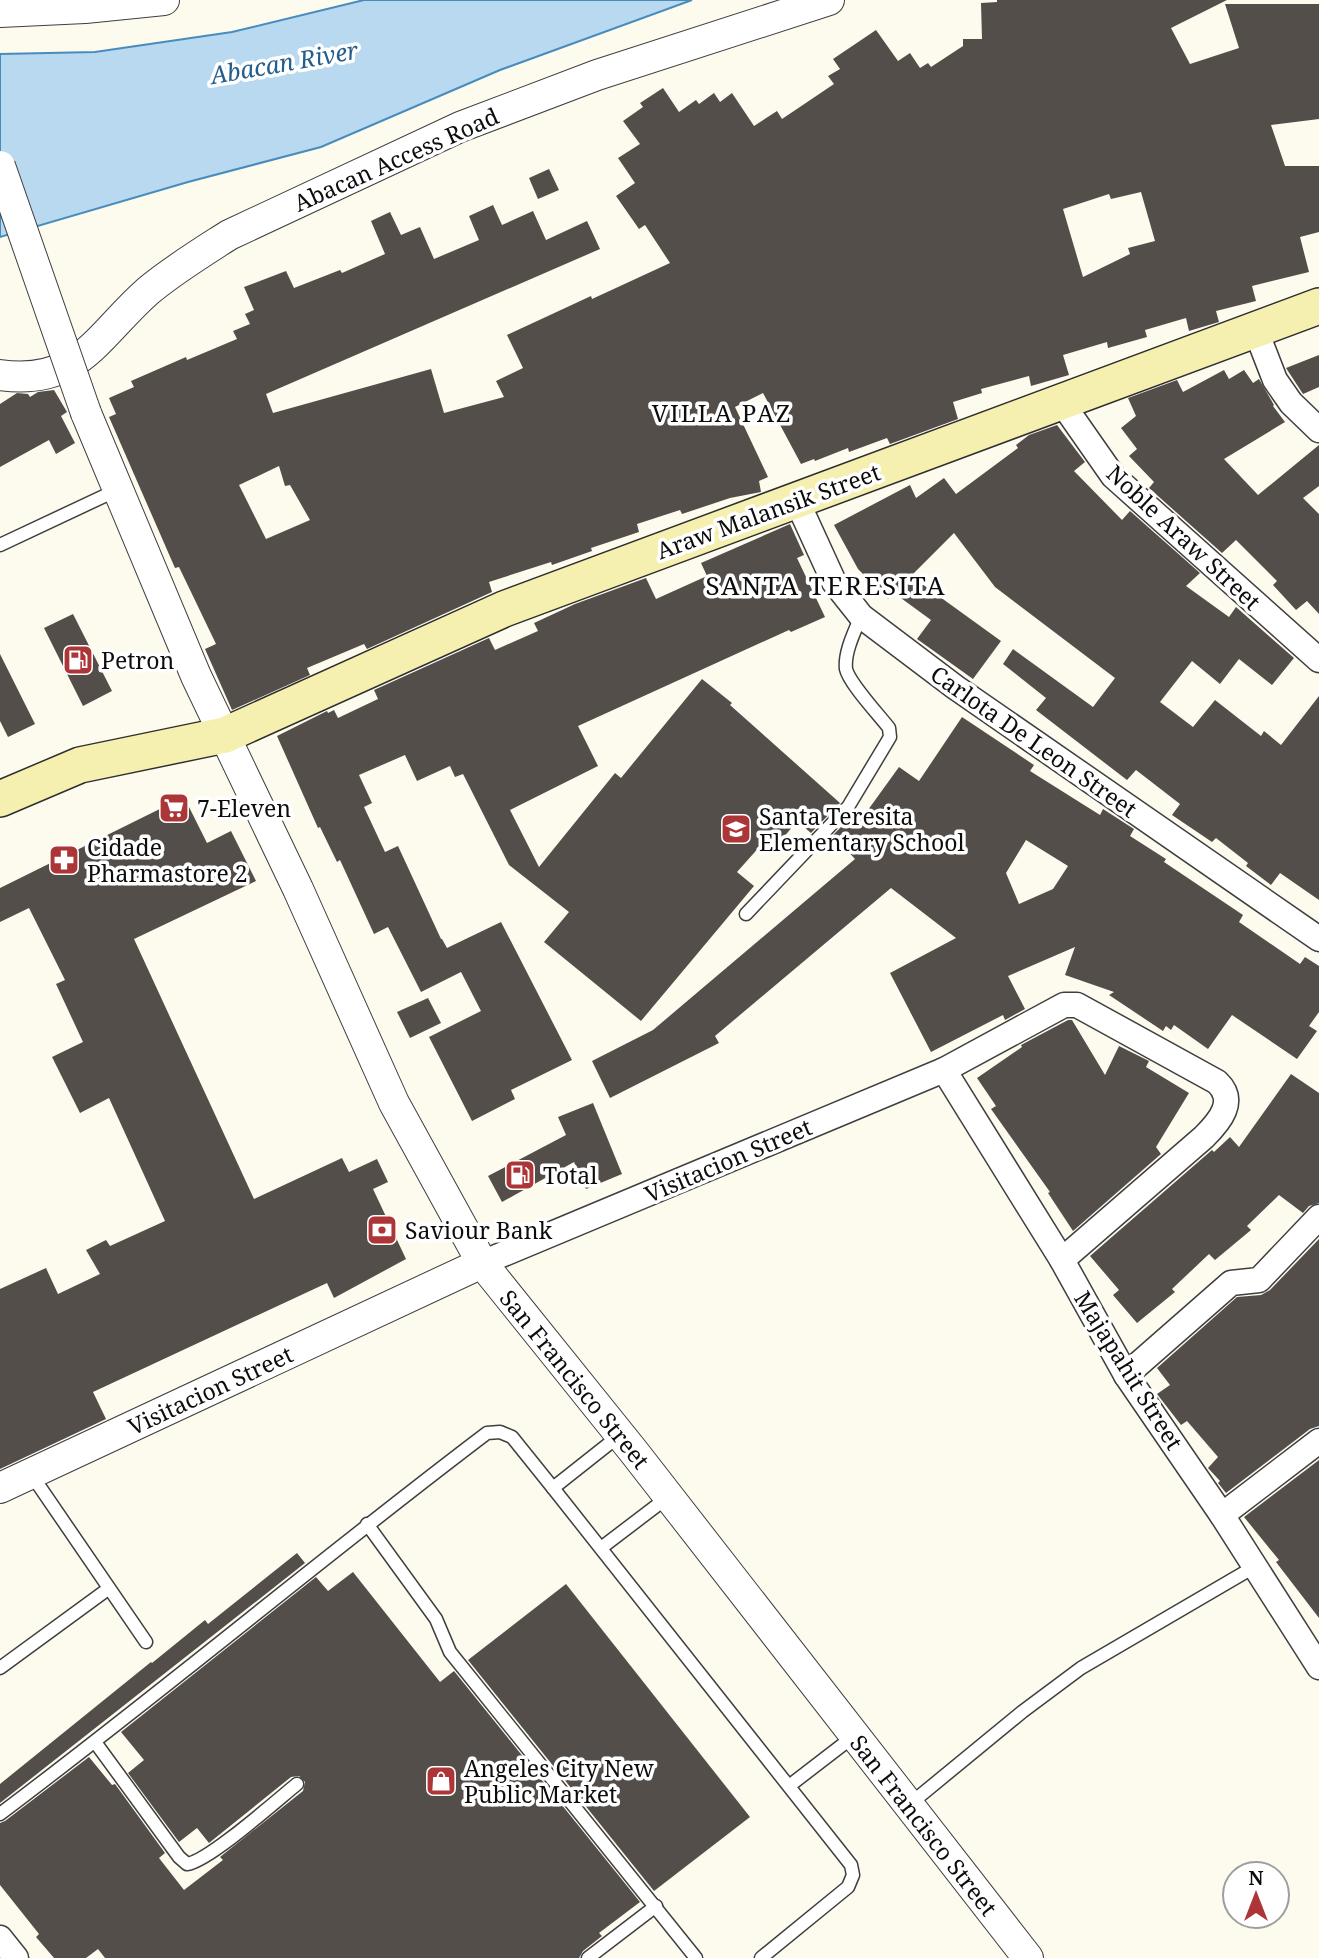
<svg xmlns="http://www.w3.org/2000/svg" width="1319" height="1958" viewBox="0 0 1319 1958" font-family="'Noto Serif',serif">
  <rect width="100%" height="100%" fill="#fdfaee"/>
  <polygon fill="#b8d9ef" stroke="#478cbd" stroke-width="2" points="364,0 692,0 500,70 321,147 188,182 0,237 0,54 95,52 232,32"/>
  <g fill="#544e4a" fill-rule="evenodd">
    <path d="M997,0H1227L1171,28L1190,64L1239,48L1225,4H1319V119L1271,125L1285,166H1319V232L1300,237L1309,272L1252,286L1256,301L1216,311L1219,322L1189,331L1186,318L1145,330L1147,337L1108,348L1107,342L1063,355L1069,375L1031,386L1029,376L981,389L982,393L953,402L958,419L890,444L887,438L849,452L848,448L815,461L814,459L801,464L763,393L735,407L768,477L759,481L761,492L730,498L682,514L680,510L637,524L639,532L591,548L592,551L552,565L551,562L489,582L492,592L367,649L364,644L307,668L310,675L232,710L205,649L216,644L179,567L175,568L109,417L116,414L109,398L134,387L131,381L186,357L187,360L237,339L233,331L250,324L245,314L254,310L244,287L286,271L294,288L340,270L342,273L385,254L371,221L390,212L401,235L420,227L434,259L479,240L469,216L493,205L502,225L533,211L546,240L587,221L600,249L266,394L273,413L431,369L444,413L504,397L496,381L523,368L507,335L591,296L592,299L670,263L645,225L639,229L616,196L635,183L618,158L640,144L623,121L643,107L640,103L663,88L679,112L696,100L699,104L714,93L720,102L732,93L754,126L777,111L782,119L834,84L828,76L840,69L833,59L876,30L898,61L910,53L920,68L928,63L931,67L963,46V39H982L981,3L997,2ZM1141,192L1155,241L1128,248L1130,254L1083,277L1063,209L1109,194L1111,199ZM279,466L285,486L290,485L310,520L266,539L239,485Z"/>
    <polygon points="549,169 559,190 538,199 529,178"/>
    <polygon points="1319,355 1319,387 1303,394 1286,368"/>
    <polygon points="1224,370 1229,379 1244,370 1253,383 1259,379 1274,405 1273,406 1285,422 1224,459 1258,495 1319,445 1319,486 1303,498 1319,514 1319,614 1307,601 1296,610 1273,585 1277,581 1236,540 1222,553 1149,488 1154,482 1129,456 1137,449 1121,428 1136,416 1128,398 1177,380 1183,392"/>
    <polygon points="54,390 67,412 61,416 75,443 56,454 49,440 0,467 0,404 17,393 28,394 30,397 38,392"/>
    <polygon points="1057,425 1085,462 1074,471 1122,520 1130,511 1200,573 1186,586 1229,617 1236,607 1294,658 1272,685 1239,659 1220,684 1192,661 1160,702 1193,727 1215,700 1261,736 1264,731 1281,745 1319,696 1319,900 1280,873 1271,885 1246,866 1248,863 1216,838 1212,842 1172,815 1180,804 1136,770 1127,780 1036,710 1046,698 1003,664 1013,649 1093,707 1115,678 995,587 954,533 911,576 1001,641 973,679 917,639 931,620 894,593 888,599 858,569 834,525 910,485 916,498 944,478 956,494 1018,448 1016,445 1029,435"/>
    <polygon points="790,524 804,555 797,558 825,617 791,632 789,630 578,726 598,766 510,810 539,867 615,773 621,778 702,679 732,703 730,705 840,803 811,833 797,821 779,843 770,835 737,872 754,886 641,1021 544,942 569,912 509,865 463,774 455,777 450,766 417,781 405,755 359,775 372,803 364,807 385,852 398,846 441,939 442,939 447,948 501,922 572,1060 511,1090 515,1099 472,1121 429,1037 481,1011 461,972 421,992 388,927 374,934 340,860 337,862 320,827 318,828 277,736 327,711 328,713 334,710 338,718 378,699 374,690 489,638 495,650 538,631 534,623 575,604 646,578 656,599 707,576 701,563"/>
    <polygon points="73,614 112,691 83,706 44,628"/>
    <polygon points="0,654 35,724 8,737 0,721"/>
    <path d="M962,717L1034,765L1030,771L1100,815L1103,809L1134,829L1130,836L1166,859L1164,862L1243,915L1239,922L1300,964L1305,957L1319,966V1012L1309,1026L1317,1031L1297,1059L1232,1015L1208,1049L1174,1025L1171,1030L1166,1026L1163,1031L1109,995L1114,992L1065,975L1075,947L1008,976L1025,1009L1005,1020L1003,1015L931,1052L890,973L956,938L891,888L715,1036L719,1043L610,1098L592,1061L653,1030L855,859L833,835L853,815L860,821L899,767L919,781ZM1026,840L1068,866L1053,889L1019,904L1006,873Z"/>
    <polygon points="184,797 207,843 231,831 256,881 134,939 254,1199 342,1158 349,1172 377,1159 388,1182 373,1189 406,1259 334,1298 327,1283 93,1392 106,1419 0,1469 0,1289 46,1268 58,1294 100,1274 86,1250 106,1240 110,1246 165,1221 109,1098 80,1113 52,1057 83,1042 56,984 65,980 29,908 0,922 0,888"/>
    <polygon points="428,998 441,1023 410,1038 397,1012"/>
    <polygon points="1068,1020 1072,1020 1105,1075 1119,1046 1149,1061 1146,1067 1189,1093 1156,1147 1161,1154 1073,1231 1048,1193 1050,1192 991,1109 996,1106 977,1078 1022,1047 1021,1045"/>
    <polygon points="1291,1074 1319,1093 1319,1203 1309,1206 1303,1213 1279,1195 1247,1226 1251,1230 1215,1260 1209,1254 1172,1289 1175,1292 1137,1323 1113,1295 1119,1290 1090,1256 1212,1150 1214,1152 1230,1137 1239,1147"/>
    <polygon points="593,1103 622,1174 586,1189 574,1162 502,1202 488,1176 566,1135 558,1117"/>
    <polygon points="1319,1239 1319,1426 1310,1429 1226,1493 1218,1483 1220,1481 1208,1468 1218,1457 1187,1421 1181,1425 1157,1394 1170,1385 1157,1368 1237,1297 1261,1295 1270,1290"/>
    <polygon points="1319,1460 1319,1618 1276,1562 1279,1560 1244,1517"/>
    <polygon points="297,1553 305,1563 0,1803 0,1784 151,1662 152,1663 205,1620 208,1624"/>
    <polygon points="353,1572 440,1682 454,1671 640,1902 599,1933 602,1936 583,1951 579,1958 105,1958 98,1949 86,1958 54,1958 36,1937 39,1934 0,1885 0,1823 5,1821 89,1757 112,1785 115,1784 165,1853 159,1858 184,1890 223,1860 220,1857 303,1791 305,1782 299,1776 291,1777 209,1843 197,1828 179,1842 128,1773 144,1760 121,1732 316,1577 328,1591"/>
    <polygon points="566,1584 750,1817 654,1891 468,1660"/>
  </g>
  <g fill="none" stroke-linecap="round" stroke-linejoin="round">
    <g stroke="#3f3f3f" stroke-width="15">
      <g id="service">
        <polyline points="0,545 117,490"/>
        <path d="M746,914L848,807L890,737L889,728C879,715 849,683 846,669C844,652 855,631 861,616"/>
        <polyline points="31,1474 146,1642"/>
        <polyline points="553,1488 620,1435"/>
        <polyline points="367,1524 436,1619 450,1652 696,1958"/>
        <polyline points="601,1548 668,1497"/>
        <polyline points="0,1668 108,1589"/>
        <path d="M95,1742L179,1857L187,1864C209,1861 276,1801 297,1784"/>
        <polyline points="789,1786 854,1736"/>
        <polyline points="910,1804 1022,1712 1081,1668 1254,1567"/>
        <path d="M0,1814C165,1690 323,1557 487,1433L500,1432L512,1437L553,1488L851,1865L853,1875L848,1887L761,1958"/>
        <polyline points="588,1958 656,1906"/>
      </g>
    </g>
    <g stroke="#3f3f3f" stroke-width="27">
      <g id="minor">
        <polyline points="1256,331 1275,380 1291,403 1319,430"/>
        <polyline points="1062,403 1113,476 1319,660"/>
        <polyline points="796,499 834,582 861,616 955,687 1319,939"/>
        <polyline points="944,1070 1062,1260 1126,1375 1222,1515 1319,1667"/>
        <path d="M482,1263L944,1070L1064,1005H1077L1217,1082C1237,1101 1220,1121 1204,1137L1062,1260"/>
        <polyline points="1126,1375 1231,1283 1259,1280 1319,1217"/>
        <polyline points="1222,1515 1319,1441"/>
        <polyline points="0,1938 16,1958"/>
      </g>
    </g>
    <g stroke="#3f3f3f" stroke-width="32">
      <g id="tertiary">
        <polyline points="0,12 85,8 164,0"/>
        <path d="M0,375C79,386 97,336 148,291C173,270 201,253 229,235L460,127L597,75L829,0"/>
        <polyline points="86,413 196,676 298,889 394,1103 482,1263 634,1452 1028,1958"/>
        <polyline points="0,1488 482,1263"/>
      </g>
    </g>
    <g stroke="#2e2e2e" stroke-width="38">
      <polyline id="secondary" points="0,799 80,765 225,735 504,609 1319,306"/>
    </g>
    <use href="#service" stroke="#fff" stroke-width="12"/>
    <use href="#minor" stroke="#fff" stroke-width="24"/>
    <use href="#tertiary" stroke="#fff" stroke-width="30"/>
    <use href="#secondary" stroke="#f5efb0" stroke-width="35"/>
    <g stroke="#3f3f3f" stroke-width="32" stroke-linecap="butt">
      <polyline id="tertiary-bridge" points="0,166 86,413"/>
    </g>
    <use href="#tertiary-bridge" stroke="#fff" stroke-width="30"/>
  </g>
  <defs>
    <g id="fuel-square" transform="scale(1.575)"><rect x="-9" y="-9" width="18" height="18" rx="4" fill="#ac3538" stroke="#fff"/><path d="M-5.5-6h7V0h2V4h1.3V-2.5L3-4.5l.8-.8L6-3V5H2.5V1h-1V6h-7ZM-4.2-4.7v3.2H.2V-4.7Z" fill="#fff"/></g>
    <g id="supermarket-square" transform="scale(1.575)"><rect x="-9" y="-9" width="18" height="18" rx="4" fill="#ac3538" stroke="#fff"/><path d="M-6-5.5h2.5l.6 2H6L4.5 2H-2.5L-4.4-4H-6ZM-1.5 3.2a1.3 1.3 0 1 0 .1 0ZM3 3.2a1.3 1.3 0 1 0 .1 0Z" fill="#fff"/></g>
    <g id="school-square" transform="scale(1.575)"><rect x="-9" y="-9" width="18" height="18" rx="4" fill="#ac3538" stroke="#fff"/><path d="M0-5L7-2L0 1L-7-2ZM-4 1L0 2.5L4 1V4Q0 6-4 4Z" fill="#fff"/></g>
    <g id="pharmacy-square" transform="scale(1.575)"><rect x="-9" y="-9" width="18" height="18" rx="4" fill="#ac3538" stroke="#fff"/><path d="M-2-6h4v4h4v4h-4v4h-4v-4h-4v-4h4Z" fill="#fff"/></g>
    <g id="bank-square" transform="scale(1.575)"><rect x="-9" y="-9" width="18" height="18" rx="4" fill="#ac3538" stroke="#fff"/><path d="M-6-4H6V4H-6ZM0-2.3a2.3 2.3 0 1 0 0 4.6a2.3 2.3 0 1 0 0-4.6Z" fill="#fff"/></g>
    <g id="shop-square" transform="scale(1.575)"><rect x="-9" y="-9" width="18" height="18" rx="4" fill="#ac3538" stroke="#fff"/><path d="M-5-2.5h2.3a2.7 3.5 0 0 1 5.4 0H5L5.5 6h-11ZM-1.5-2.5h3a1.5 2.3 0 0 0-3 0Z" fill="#fff"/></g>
  </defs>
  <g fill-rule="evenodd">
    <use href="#fuel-square" x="78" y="660"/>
    <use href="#supermarket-square" x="174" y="808"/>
    <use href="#school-square" x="736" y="829"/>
    <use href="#pharmacy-square" x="64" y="860"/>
    <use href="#fuel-square" x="520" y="1175"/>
    <use href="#bank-square" x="382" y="1230"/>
    <use href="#shop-square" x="441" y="1781"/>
  </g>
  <g text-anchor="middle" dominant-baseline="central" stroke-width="7" stroke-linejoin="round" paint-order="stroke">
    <g font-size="23" fill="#0c0c0c" stroke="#fff">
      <text transform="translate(396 159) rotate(-24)">Abacan Access Road</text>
      <text transform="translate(768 511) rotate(-20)">Araw Malansik Street</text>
      <text transform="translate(1184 537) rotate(43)">Noble Araw Street</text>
      <text transform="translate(1034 741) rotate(35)">Carlota De Leon Street</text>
      <text transform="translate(728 1160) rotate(-23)">Visitacion Street</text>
      <text transform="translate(1129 1370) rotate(58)">Majapahit Street</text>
      <text transform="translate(575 1379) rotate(51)">San Francisco Street</text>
      <text transform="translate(210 1390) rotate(-25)">Visitacion Street</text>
      <text transform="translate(924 1825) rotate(52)">San Francisco Street</text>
    </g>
    <g font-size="23" fill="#0c0c0c" stroke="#fff" text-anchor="start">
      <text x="101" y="660">Petron</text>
      <text x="197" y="808">7-Eleven</text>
      <text x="759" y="816">Santa Teresita<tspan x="759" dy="26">Elementary School</tspan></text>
      <text x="87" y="847">Cidade<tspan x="87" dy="26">Pharmastore 2</tspan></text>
      <text x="543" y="1175">Total</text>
      <text x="405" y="1230">Saviour Bank</text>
      <text x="464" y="1768">Angeles City New<tspan x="464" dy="26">Public Market</tspan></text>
    </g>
    <g font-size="24" font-style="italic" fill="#245e8f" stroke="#fff">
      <text transform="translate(284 62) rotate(-10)">Abacan River</text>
    </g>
    <g font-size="24" letter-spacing="2" fill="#0c0c0c" stroke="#fff">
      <text x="722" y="412">VILLA PAZ</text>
    </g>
    <g font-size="26" letter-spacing="2" fill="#0c0c0c" stroke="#fff">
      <text x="826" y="585">SANTA TERESITA</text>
    </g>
  </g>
  <g transform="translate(1256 1895)"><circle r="33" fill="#ffffff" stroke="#9e9e9e" stroke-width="2"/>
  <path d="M0-5L12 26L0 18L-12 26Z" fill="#ac3538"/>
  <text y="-10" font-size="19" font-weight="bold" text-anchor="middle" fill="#0c0c0c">N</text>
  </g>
</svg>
